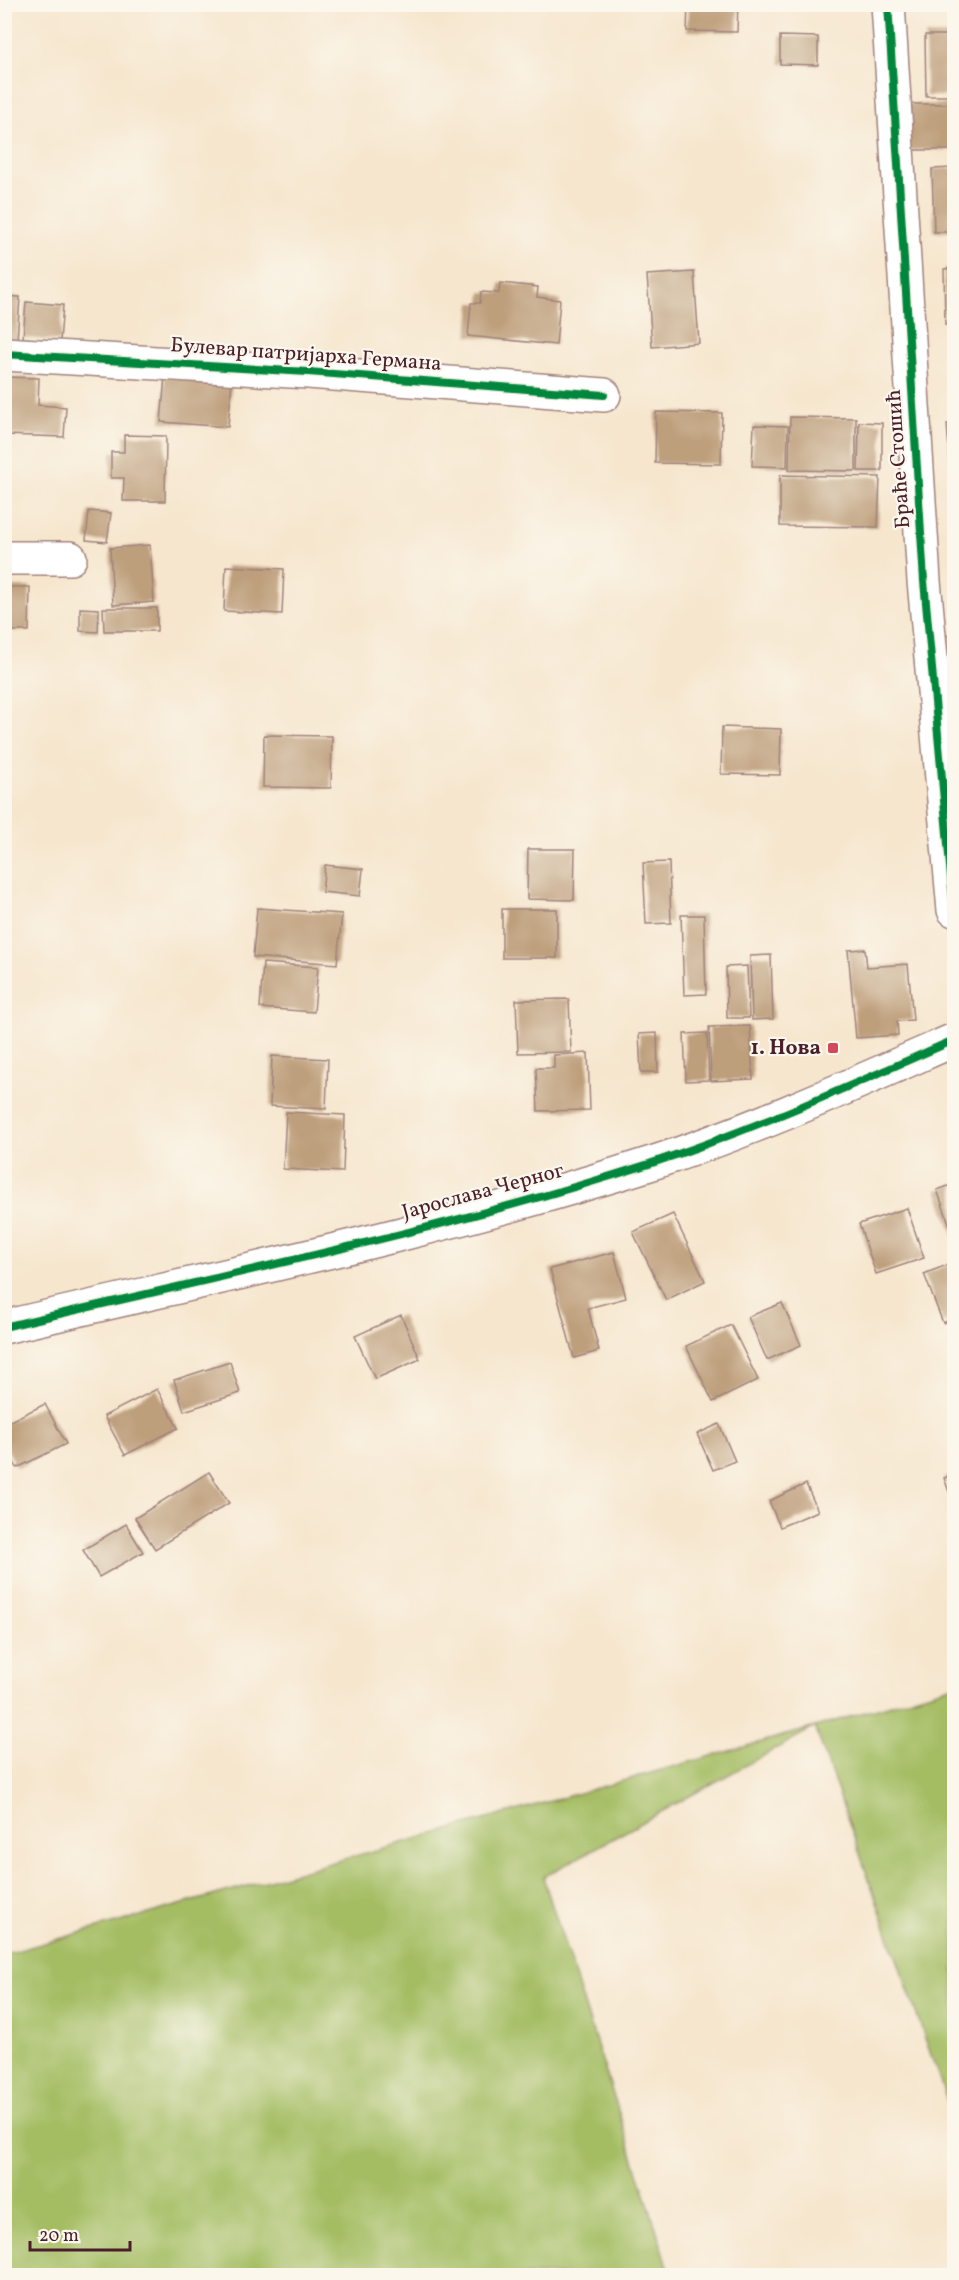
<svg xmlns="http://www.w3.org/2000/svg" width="959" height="2280" viewBox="0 0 959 2280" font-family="Vollkorn,serif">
  <rect width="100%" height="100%" fill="#fbf7ec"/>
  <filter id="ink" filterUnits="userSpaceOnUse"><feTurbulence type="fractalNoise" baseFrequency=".0167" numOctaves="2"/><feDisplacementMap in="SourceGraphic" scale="12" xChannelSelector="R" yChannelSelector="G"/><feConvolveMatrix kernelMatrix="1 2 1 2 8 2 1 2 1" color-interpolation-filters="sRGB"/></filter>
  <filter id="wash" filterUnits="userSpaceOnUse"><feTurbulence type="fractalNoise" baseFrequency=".008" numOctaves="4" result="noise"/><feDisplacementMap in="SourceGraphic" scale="24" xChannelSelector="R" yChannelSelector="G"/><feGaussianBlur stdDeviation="1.35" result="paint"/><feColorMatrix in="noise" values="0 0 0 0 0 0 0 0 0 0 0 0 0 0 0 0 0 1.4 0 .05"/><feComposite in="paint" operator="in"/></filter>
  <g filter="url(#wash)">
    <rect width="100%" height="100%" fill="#f6e6ce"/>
    <polygon fill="#a4bd63" stroke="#776e47" stroke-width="1.5" points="954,1685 954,2120 815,1727 543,1877 671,2275 5,2275 5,1954 815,1727"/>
    <g id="blocks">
      <g fill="#be9f7c">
        <polygon points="688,4 738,4 737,32 687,31"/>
        <polygon points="925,35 954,35 954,96 926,96"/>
        <polygon points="780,36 818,37 818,65 780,64"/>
        <rect x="907" y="104" width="47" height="46"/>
        <polygon points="954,168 954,232 934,232 932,169"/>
        <polygon points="954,268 954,325 945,325 944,269"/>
        <polygon points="694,272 699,343 652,347 647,275"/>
        <polygon points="500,283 538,287 537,297 560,300 556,345 468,336 471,303 480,303 481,292 499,293"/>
        <polygon points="4,296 20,297 17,341 4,340"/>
        <polygon points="26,302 63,305 60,341 23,338"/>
        <polygon points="165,376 232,381 228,427 161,422"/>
        <polygon points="4,377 39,378 38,405 66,407 64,437 4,435"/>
        <polygon points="656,412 722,413 721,464 655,463"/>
        <polygon points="790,417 856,418 856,471 789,470"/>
        <polygon points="859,422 882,423 882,471 858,471"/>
        <polygon points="954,423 954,476 951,477 947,424"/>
        <polygon points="754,425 788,426 787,467 752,466"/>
        <polygon points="124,435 166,436 165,501 123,501 124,478 111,478 111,452 124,452"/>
        <polygon points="780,475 880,477 878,527 780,526"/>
        <polygon points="89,511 111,513 107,542 86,540"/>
        <polygon points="150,545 154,602 113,605 110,548"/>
        <polygon points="226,566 284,569 282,614 224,611"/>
        <polygon points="4,587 30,587 29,631 4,631"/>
        <polygon points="80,608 99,609 98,632 80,631"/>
        <polygon points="103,608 157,608 157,631 104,631"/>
        <polygon points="954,635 954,676 947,677 942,636"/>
        <polygon points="722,727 781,729 780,775 721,774"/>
        <polygon points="264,735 332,736 331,788 263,787"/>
        <polygon points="528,849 575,849 574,900 527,899"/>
        <polygon points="669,862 671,923 646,924 643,863"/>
        <polygon points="325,865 363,869 360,896 322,892"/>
        <polygon points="257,908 342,914 337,964 253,957"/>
        <rect x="502" y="909" width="55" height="49"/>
        <polygon points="681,915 704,915 706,994 684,995"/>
        <polygon points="865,949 867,967 908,964 913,1020 897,1021 898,1035 856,1038 848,950"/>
        <polygon points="771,955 773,1019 752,1020 750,956"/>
        <polygon points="263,963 318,967 314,1012 260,1008"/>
        <polygon points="747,966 749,1018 727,1018 726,967"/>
        <polygon points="569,999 571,1052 518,1053 516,1000"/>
        <polygon points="750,1026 753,1079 711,1081 709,1027"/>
        <polygon points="657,1033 658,1072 641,1072 639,1034"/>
        <polygon points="707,1033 709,1080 686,1081 684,1034"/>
        <polygon points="588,1053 590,1110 538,1111 536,1068 554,1068 554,1055"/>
        <polygon points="272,1056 328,1059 326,1109 270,1106"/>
        <polygon points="286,1112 345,1115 343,1172 283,1169"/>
        <polygon points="954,1184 954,1237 937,1190"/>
        <polygon points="907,1208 924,1258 876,1274 859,1224"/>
        <polygon points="673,1214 705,1281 666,1300 633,1232"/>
        <polygon points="614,1252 626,1298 588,1308 599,1351 574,1358 550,1269"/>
        <polygon points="954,1262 954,1318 943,1323 924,1274"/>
        <polygon points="782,1303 801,1345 767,1360 748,1317"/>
        <polygon points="401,1315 420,1359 375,1379 355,1336"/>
        <polygon points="731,1325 758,1380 713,1402 686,1346"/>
        <polygon points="230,1362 240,1393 184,1411 174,1380"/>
        <polygon points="157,1389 178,1428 125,1455 104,1416"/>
        <polygon points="45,1404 66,1444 17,1468 4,1443 4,1424"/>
        <polygon points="719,1424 735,1461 713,1470 697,1434"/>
        <polygon points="209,1472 229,1503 155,1549 135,1518"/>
        <polygon points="954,1474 954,1506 944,1478"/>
        <polygon points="806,1484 818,1511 780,1527 769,1501"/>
        <polygon points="126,1524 143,1552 99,1577 83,1550"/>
      </g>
    </g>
  </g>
  <g filter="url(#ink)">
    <use href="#blocks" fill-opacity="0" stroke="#a0827c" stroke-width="1.5"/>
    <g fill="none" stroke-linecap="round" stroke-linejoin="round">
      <g stroke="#a0827c" stroke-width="36">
        <g id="minor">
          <polyline points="888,4 924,581 954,910"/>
          <polyline points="4,354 308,372 604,395"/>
          <polyline points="4,558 70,558"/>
          <path d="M4,1327C220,1276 438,1232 649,1164C753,1130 854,1084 954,1040"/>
        </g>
      </g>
      <use href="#minor" stroke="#fff" stroke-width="33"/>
      <g stroke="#fbf7ec" stroke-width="11">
        <g id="cycleway">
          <polyline points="888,4 924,581 954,910"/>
          <polyline points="4,354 308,372 604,395"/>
          <path d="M4,1327C220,1276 438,1232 649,1164C753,1130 854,1084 954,1040"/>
        </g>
      </g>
      <use href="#cycleway" stroke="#00873e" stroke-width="8"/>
    </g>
  </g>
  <rect fill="#d1495b" stroke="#fbf7ec" stroke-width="2" x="827" y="1042" width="12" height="12" rx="3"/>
  <g text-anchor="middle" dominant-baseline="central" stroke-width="4.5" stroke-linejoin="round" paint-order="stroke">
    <g font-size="21" fill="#4a1f2b" stroke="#fbf7ec">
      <text transform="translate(306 355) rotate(4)">Булевар патријарха Германа</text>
      <text transform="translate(899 459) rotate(-94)">Браће Стошић</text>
      <text transform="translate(483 1192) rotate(-15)">Јарослава Черног</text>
    </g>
    <g font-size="21" font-weight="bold" fill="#4a1f2b" stroke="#fbf7ec" text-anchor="end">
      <text x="821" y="1048">1. Нова</text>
    </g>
  </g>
  <rect width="959" height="2280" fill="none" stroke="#fbf7ec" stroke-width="24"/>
  <path d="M30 2241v9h100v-9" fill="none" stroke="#4a1f2b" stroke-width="3"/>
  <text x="39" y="2241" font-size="18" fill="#4a1f2b" stroke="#fbf7ec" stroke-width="4.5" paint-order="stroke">20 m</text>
</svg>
